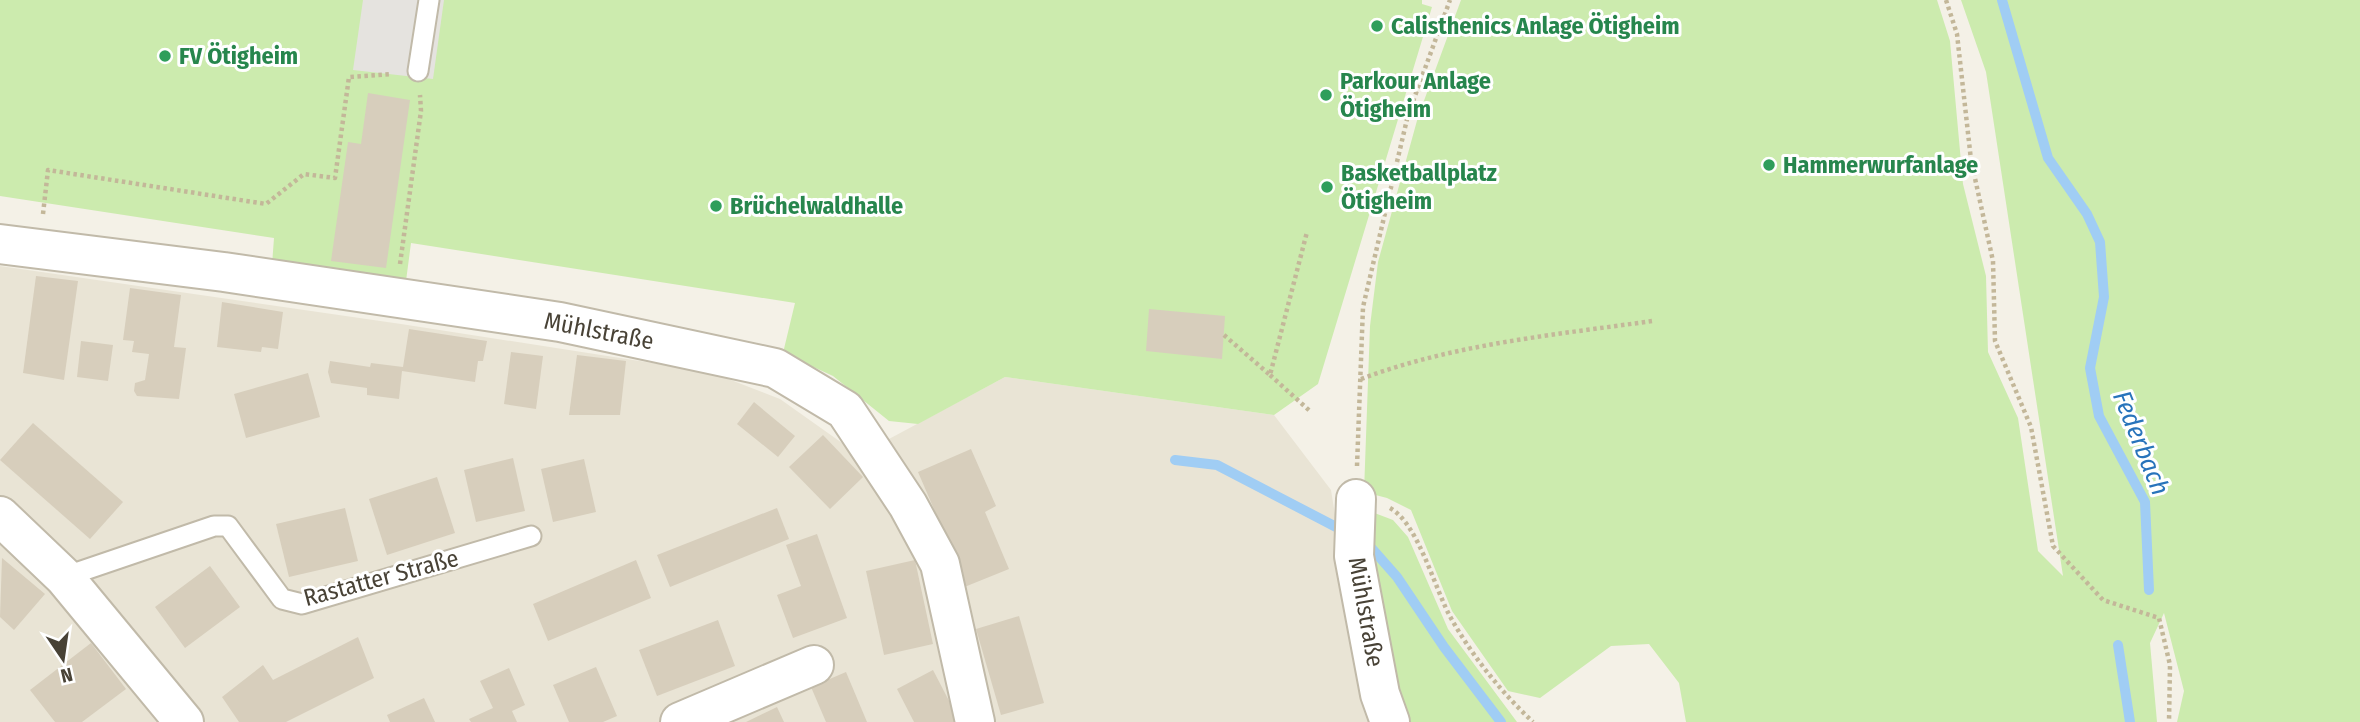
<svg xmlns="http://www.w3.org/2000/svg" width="2360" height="722" viewBox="0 0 2360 722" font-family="'Fira Sans Condensed',sans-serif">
  <rect width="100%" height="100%" fill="#f4f1e7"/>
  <polygon fill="#e9e4d5" points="0,266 401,324 710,372 780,399 859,455 1005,377 1274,415 1331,490 1369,722 0,722"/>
  <g fill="#ccebae">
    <polygon points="0,0 1422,0 1422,4 1432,7 1318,384 1274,415 1005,377 918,424 889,421 833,376 783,353 795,303 411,243 406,281 272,265 274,238 0,196"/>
    <polygon points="1461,0 1937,0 1950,41 1963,184 1986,276 1988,352 2018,418 2038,551 2063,576 1986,72 1961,0 2360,0 2360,722 2177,722 2184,691 2164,613 2150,643 2157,722 1686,722 1679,683 1649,644 1611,646 1540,698 1508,691 1452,611 1411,510 1387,498 1364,492 1370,326 1378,262 1418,117"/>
    <polygon points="1364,509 1393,520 1408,537 1448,629 1517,722 1395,722"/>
  </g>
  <polygon fill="#e5e3df" points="363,0 444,0 433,79 353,70"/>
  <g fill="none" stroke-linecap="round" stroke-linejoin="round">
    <g stroke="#a0cdf4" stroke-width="10">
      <polyline points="2002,0 2048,158 2087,214 2100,242 2104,297 2090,368 2099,416 2145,502 2149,590"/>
      <polyline points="1175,460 1217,465 1338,528"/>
      <polyline points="1367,543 1397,577 1444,647 1501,722"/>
      <polyline points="2118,645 2130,722"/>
    </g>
  </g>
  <g fill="#d7cebc">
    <polygon points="368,93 410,100 386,268 331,261 348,142 361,144"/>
    <polygon points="36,276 78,281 64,380 23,373"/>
    <polygon points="130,288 181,295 174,347 186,348 179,399 137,396 134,391 135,383 145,380 149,354 132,352 134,341 123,340"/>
    <polygon points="222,302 283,312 278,349 262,347 261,352 217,347"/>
    <polygon points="1149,309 1225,316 1222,359 1146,351"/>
    <polygon points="409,329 487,341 483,361 478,361 475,382 402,371 399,399 367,395 367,388 331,383 328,372 330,361 370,367 371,363 403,367"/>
    <polygon points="81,341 113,345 108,381 77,377"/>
    <polygon points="511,352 543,356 536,409 504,404"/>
    <polygon points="577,355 626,361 620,415 569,415"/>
    <polygon points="308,373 320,417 246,438 234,394"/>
    <polygon points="754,402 795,436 778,457 737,424"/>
    <polygon points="33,423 123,502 90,539 0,460"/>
    <polygon points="823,435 863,477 830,509 789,467"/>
    <polygon points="971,449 996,506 985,512 1009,569 962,588 943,530 918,472"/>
    <polygon points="513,458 525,511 476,522 464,470"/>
    <polygon points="584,459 596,512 553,522 541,469"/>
    <polygon points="437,477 455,533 387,555 369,499"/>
    <polygon points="345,508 358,561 289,577 276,524"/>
    <polygon points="777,508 789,539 670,587 657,555"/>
    <polygon points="817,534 847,618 793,638 777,595 801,586 786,545"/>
    <polygon points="2,558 45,594 14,630 0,617"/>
    <polygon points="636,560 651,598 548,641 533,604"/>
    <polygon points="915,560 933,644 884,655 866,571"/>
    <polygon points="210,566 240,607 185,648 155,607"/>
    <polygon points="1019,616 1044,703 1001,715 976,629"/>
    <polygon points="718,620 735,666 657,696 639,650"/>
    <polygon points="358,637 374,678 286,722 239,722 222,697 263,665 273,680"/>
    <polygon points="91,643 126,689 82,722 55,722 30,690"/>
    <polygon points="596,667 617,716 603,722 569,722 553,685"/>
    <polygon points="509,668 525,705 512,711 517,722 471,722 469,719 493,708 480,681"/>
    <polygon points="933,670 960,722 914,722 897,689"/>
    <polygon points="846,672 867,722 826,722 811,687"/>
    <polygon points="424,698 435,722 390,722 387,715"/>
    <polygon points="777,707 784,722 746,722"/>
  </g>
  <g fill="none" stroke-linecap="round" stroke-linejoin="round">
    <g stroke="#c1baa9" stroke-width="23">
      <g id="service">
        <polyline points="418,71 429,0"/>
        <polyline points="64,577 214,526 228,526 282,599 302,604 531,536"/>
      </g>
    </g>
    <g stroke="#c1baa9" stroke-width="42">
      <g id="minor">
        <polyline points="0,244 224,272 560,322 775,368 845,410 908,505 940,564 975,722"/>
        <polyline points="1356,499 1354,556 1380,694 1390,722"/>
        <polyline points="680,722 814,665"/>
      </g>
    </g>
    <g stroke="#c1baa9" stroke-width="42">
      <polyline id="tertiary" points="0,516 64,577 184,722"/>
    </g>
    <g stroke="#c3b799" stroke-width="4.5" stroke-dasharray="3.5 3.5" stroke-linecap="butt">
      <polyline points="1946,0 1957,34 1971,160 1993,261 1995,341 2031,427 2053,546 2103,600 2159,618 2170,665 2169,722"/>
      <polyline points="43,214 48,170 266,204 304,174 335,178 349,77 392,74"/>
      <polyline points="400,264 421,111 420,95"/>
      <polyline points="1224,335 1270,375 1307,232"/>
      <polyline points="1270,375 1311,412"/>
      <path d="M1361,379C1454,344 1554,335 1652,321"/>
      <polyline points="1357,466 1363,307 1408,115 1450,0"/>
      <path d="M1390,508C1419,524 1435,591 1452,620C1473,657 1502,693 1533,722"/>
    </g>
    <use href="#service" stroke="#fff" stroke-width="19"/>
    <use href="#minor" stroke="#fff" stroke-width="38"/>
    <use href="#tertiary" stroke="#fff" stroke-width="38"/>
  </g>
  <g fill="#2e9e5b" stroke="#fff" stroke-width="2.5">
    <circle cx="1377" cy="26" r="7"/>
    <circle cx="165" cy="56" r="7"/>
    <circle cx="1326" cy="95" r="7"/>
    <circle cx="1769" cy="165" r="7"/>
    <circle cx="1327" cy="187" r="7"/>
    <circle cx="716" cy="206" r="7"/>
  </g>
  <g text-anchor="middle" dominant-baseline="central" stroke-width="6" stroke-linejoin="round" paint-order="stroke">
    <g font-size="24" font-weight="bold" fill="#27864d" stroke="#fff" text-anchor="start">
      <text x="1391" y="26">Calisthenics Anlage Ötigheim</text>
      <text x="179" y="56">FV Ötigheim</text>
      <text x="1340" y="81">Parkour Anlage<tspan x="1340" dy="28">Ötigheim</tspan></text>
      <text x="1783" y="165">Hammerwurfanlage</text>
      <text x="1341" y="173">Basketballplatz<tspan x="1341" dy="28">Ötigheim</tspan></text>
      <text x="730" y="206">Brüchelwaldhalle</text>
    </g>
    <g font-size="24" fill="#484236" stroke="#fff">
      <text transform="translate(599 331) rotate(11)">Mühlstraße</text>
      <text transform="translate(381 578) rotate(-15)">Rastatter Straße</text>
      <text transform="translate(1366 612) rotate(80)">Mühlstraße</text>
    </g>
    <g font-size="26" font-style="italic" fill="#2874bb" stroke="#fff">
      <text transform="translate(2141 443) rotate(68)">Federbach</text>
    </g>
  </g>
  <g transform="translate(63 659) rotate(167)" stroke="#ffffff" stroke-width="5" paint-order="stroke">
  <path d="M0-5L12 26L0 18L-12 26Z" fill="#484236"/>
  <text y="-10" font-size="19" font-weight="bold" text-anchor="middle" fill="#484236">N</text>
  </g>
</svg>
